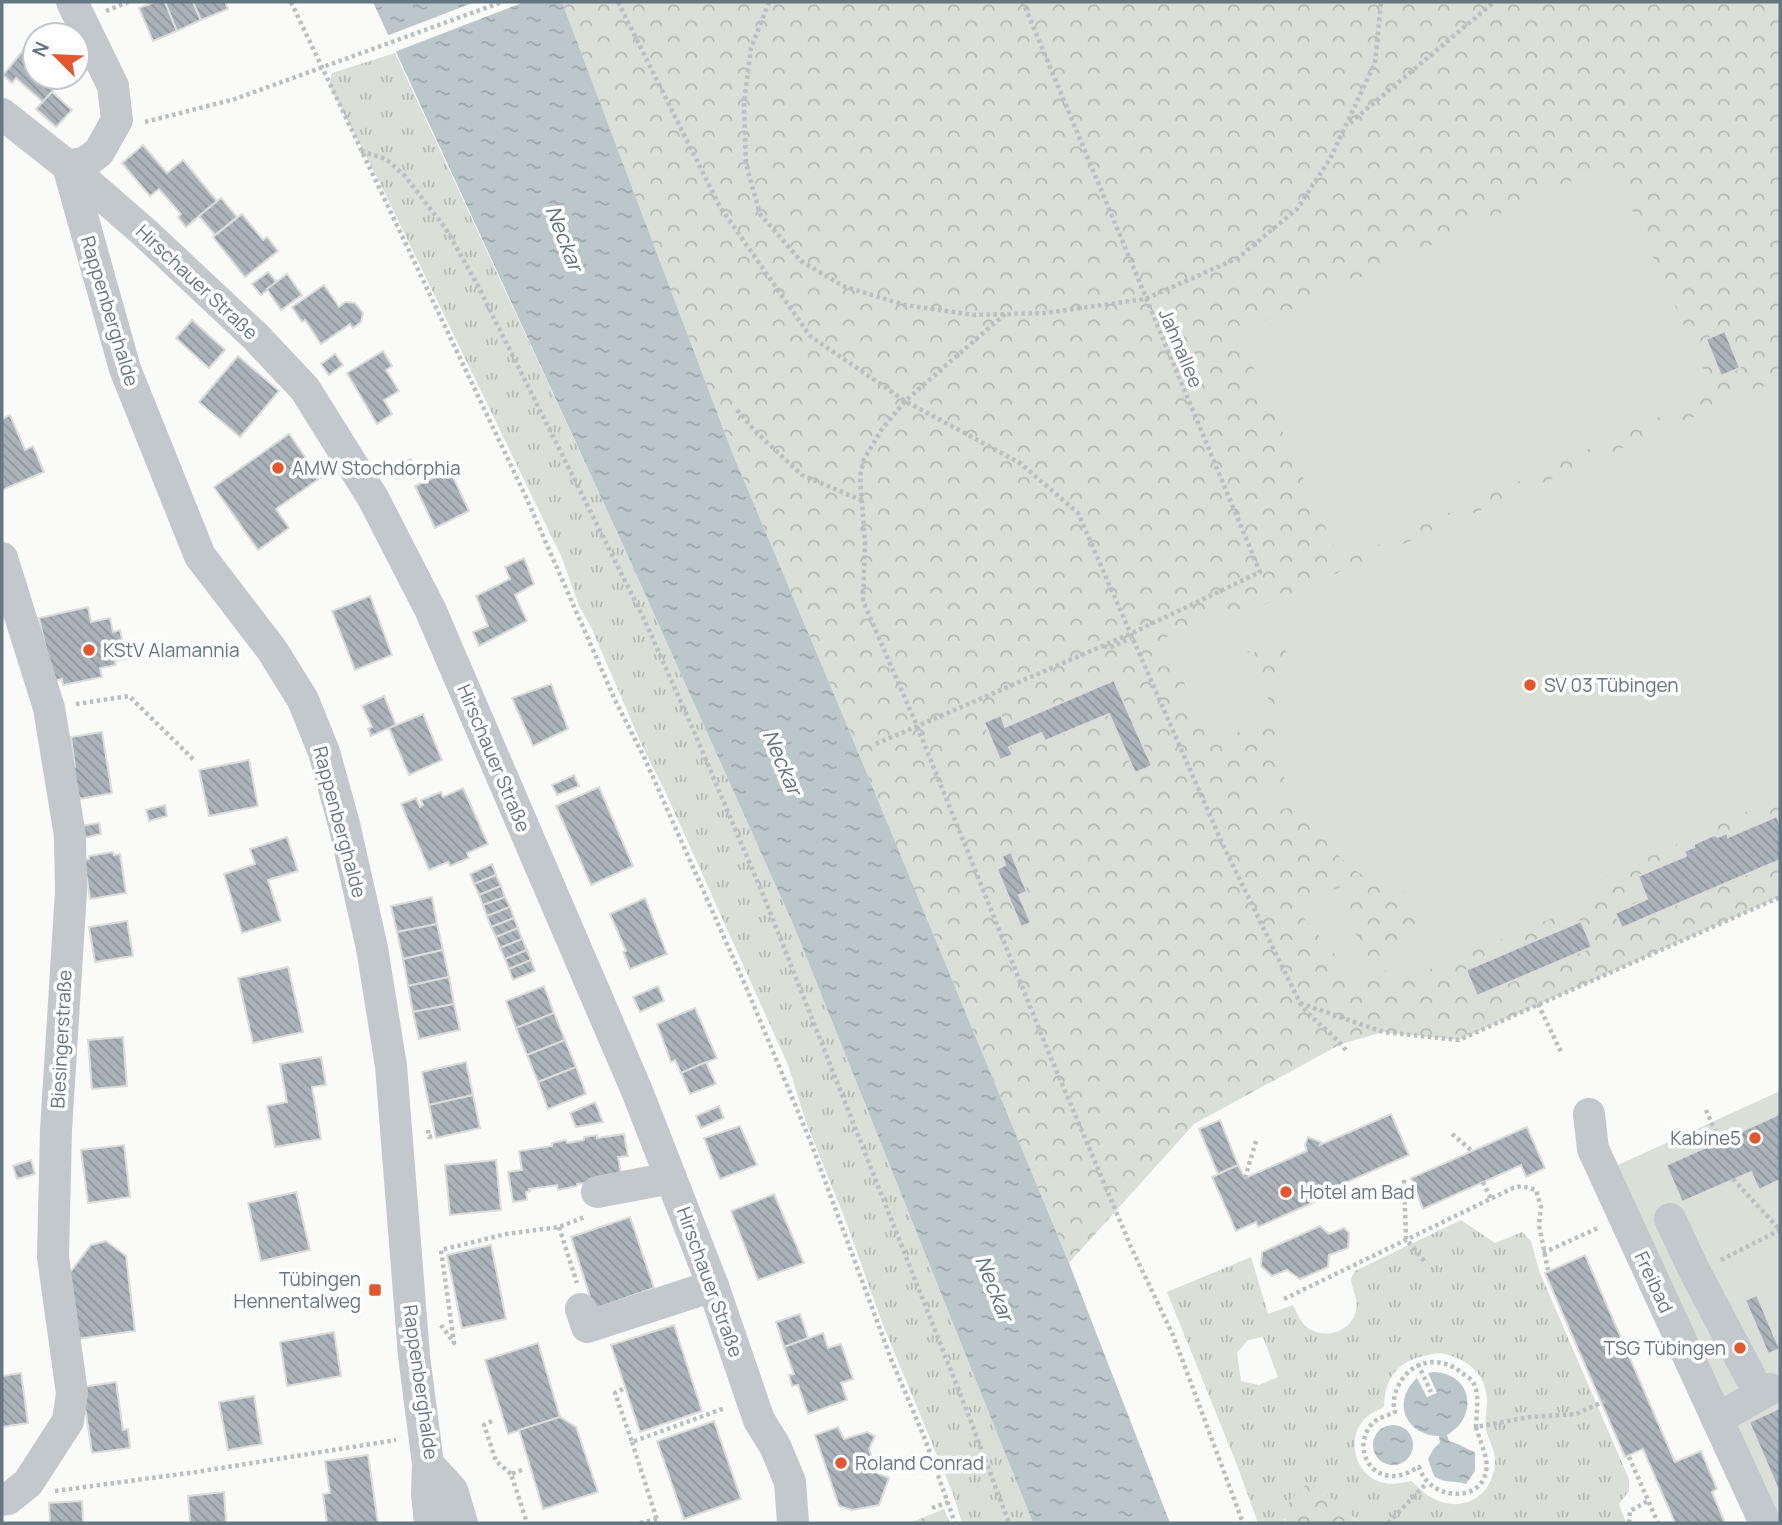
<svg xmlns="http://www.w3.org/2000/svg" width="1782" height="1525" viewBox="0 0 1782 1525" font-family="Manrope,sans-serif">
  <defs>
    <pattern id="grass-tufts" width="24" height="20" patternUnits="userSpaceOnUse" patternTransform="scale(1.75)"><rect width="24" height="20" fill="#dadfd7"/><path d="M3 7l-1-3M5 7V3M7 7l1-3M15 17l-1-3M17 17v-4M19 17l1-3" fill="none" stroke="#b4b9b4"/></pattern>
    <pattern id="forest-crowns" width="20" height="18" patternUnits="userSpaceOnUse" patternTransform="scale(1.75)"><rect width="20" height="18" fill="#dadfd7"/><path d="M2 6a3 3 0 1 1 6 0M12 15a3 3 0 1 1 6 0" fill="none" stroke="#b4b9b4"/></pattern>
    <pattern id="water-ripples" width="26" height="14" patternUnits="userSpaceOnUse" patternTransform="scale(1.75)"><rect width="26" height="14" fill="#bbc7cb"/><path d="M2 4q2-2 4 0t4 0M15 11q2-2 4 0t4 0" fill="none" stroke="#9ca6aa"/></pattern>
    <pattern id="building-back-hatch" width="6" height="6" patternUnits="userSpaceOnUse" patternTransform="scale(1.75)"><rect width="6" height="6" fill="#aab3b9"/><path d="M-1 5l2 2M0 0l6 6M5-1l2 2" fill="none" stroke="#8e969c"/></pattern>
  </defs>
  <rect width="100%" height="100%" fill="#fafaf8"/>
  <g fill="url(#grass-tufts)" fill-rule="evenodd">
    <polygon points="395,53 623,545 793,924 1033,1523 962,1523 953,1494 883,1325 845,1219 806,1122 788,1065 665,791 644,750 591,627 579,606 562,558 380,183 329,85 332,73"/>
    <path d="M1461,1220L1495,1243L1522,1232L1531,1241L1540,1273L1629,1479V1491L1619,1504L1626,1523H1362L1342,1509L1284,1519L1286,1523H1258L1237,1465L1167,1292L1251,1257L1268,1314L1293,1305C1297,1313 1301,1323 1308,1328C1325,1340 1352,1332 1356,1310C1359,1299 1351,1289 1351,1278L1355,1271ZM1263,1337L1278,1377L1259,1385L1241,1381L1237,1353L1248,1340ZM1440,1353C1461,1357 1482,1368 1486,1392C1489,1404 1484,1417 1486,1429C1488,1440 1495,1449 1495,1460C1495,1495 1463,1515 1432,1498C1424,1494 1418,1486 1411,1481C1402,1483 1393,1485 1384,1483C1357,1478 1346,1443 1362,1422C1368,1414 1376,1411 1384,1407C1385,1369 1406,1357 1440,1353Z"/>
  </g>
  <g fill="url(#forest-crowns)">
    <polygon points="562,2 1779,2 1780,897 1459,1040 1383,1032 1341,1044 1194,1124 1069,1263 849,730 732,452"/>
    <path d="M1307,1484C1327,1490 1344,1511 1362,1523H1286C1282,1505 1294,1495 1307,1484Z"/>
    <polygon points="944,1509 950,1523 910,1523"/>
  </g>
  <g fill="#dadfd7">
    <polygon points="1611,163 1714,392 1341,562 1238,333"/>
    <path d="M1780,379V796L1589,885L1595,900L1392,985L1378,951L1421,933L1405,893C1395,890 1383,887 1374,882C1340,864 1319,834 1297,804L1262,818L1254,794L1285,781L1278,754L1275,717L1210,744L1165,638L1229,610L1275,714L1282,671L1287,654L1284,642L1250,654L1236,617Z"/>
    <polygon points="1343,886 1346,887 1365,976 1357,981 1298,911 1318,896"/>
    <polygon points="1780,1091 1780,1523 1618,1165"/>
  </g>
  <g fill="url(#water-ripples)">
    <polygon points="373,2 562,2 732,452 849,730 1069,1263 1170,1523 1033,1523 793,924 623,545"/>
    <path d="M1434,1372C1473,1374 1479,1417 1447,1435L1449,1441C1459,1443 1465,1449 1475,1452V1471L1466,1484C1454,1480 1444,1484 1434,1476L1428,1459L1434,1448L1440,1443L1439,1436C1406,1435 1391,1402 1417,1378L1427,1397L1437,1393L1428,1373Z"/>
    <circle cx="1393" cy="1445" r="20"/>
  </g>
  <polygon fill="#fafaf8" points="475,2 524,2 392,53 384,37"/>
  <g fill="url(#building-back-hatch)" stroke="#dcdcda" stroke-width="2">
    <polygon points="155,2 165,2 177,31 153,41 139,8"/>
    <polygon points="165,2 193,2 201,20 177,31"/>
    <polygon points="193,2 225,2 228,9 201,20"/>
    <polygon points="30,42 35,47 35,77 64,77 43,102 16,78 12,83 3,75"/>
    <polygon points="52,92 72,110 56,127 36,109"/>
    <polygon points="143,145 167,173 183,160 217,201 186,227 178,217 181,214 159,189 150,196 122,163"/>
    <polygon points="221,198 237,217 215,235 199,216"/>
    <polygon points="242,214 263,240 267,237 278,251 245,277 213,237"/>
    <polygon points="268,272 277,282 261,295 252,284"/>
    <polygon points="287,274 302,295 281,310 267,289"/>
    <polygon points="324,285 339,307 345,302 355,303 363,313 361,322 353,328 350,324 321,344 305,320 302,322 292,307"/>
    <polygon points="192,320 225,350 209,368 176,338"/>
    <polygon points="1725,331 1740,368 1721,376 1706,339"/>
    <polygon points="383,351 392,366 386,370 399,391 384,400 392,414 377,424 347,373"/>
    <polygon points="335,354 343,365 329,375 321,364"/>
    <polygon points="238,356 279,391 240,437 199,402"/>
    <polygon points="10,415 25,450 33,446 44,472 2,490 2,419"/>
    <polygon points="289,434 320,478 276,509 289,528 258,550 214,487"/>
    <polygon points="411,459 416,470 397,479 392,469"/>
    <polygon points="450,470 469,511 435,528 415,486"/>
    <polygon points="524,558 534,584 515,595 527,621 479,646 473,632 488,626 476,596 510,579 505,567"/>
    <polygon points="370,596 392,655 355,670 332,611"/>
    <polygon points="88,607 91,622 110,618 113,632 120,630 126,659 115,661 116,665 100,668 102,677 63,685 62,679 53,681 39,618"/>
    <polygon points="1114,680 1152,766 1135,773 1109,714 1045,741 1041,733 1009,747 1013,755 1000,760 984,722 1001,715 1005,727"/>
    <polygon points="551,684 568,729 533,746 512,698"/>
    <polygon points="384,696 396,725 371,736 368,729 372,727 362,706"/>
    <polygon points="423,714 442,760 409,775 389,728"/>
    <polygon points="102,732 112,793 80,799 68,768 75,767 71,737"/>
    <polygon points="249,760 258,806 209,816 199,770"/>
    <polygon points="574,775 579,786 557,795 552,785"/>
    <polygon points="599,787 633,866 591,885 556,806"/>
    <polygon points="463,788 488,844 467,853 469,858 450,866 448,862 429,870 401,804 416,798 420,807 423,805 421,800 441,792 443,797"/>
    <polygon points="165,805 167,816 149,821 146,810"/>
    <polygon points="1777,816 1780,825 1780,860 1622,928 1615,913 1647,899 1638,876 1686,856 1684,851 1694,847 1694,844 1714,835 1718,837 1727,833 1728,837"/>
    <polygon points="99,823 101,834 83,838 80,826"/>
    <polygon points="287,837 298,871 268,880 281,921 242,933 224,874 255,864 250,849"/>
    <polygon points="113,852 114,855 120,854 126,893 90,899 84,860 89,859 89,856"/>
    <polygon points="1011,852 1027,892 1019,895 1031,923 1021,927 997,869 1005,865 1002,856"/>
    <polygon points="492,864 496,875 474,884 470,874"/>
    <polygon points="496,875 501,886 479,895 474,884"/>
    <polygon points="501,886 505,897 483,905 479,895"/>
    <polygon points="432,897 437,924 397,932 391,906"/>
    <polygon points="505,897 510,907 487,916 483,905"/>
    <polygon points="645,898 667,954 630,969 623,952 626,951 610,914"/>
    <polygon points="510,907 514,918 491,927 487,916"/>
    <polygon points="514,918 518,928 496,937 491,927"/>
    <polygon points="127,921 133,956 95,962 89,927"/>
    <polygon points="1581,921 1592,947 1477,996 1466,970"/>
    <polygon points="437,924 443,950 403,959 397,932"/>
    <polygon points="518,928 522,939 500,948 496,937"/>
    <polygon points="522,939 527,950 505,959 500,948"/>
    <polygon points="443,950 449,977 408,986 403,959"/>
    <polygon points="527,950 531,960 509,969 505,959"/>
    <polygon points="531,960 535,971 513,980 509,969"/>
    <polygon points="288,967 303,1032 253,1043 238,978"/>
    <polygon points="449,977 454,1004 413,1012 408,986"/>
    <polygon points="544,986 554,1013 516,1028 506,1001"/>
    <polygon points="658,986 664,1001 640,1012 633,997"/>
    <polygon points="454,1004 460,1030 419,1039 413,1012"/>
    <polygon points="695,1008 717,1058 681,1073 675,1060 671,1062 657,1024"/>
    <polygon points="554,1013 565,1040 527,1055 516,1028"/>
    <polygon points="123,1037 127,1086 92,1089 88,1040"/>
    <polygon points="565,1040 576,1067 538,1082 527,1055"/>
    <polygon points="321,1057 326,1085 312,1087 321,1139 275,1147 267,1106 287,1102 280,1064"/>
    <polygon points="466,1062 473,1095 429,1105 422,1072"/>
    <polygon points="706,1062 716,1084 690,1094 681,1073"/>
    <polygon points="576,1067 586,1094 548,1109 538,1082"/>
    <polygon points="473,1095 480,1128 436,1138 429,1105"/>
    <polygon points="595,1102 603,1122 576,1127 570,1113"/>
    <polygon points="719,1106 724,1118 701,1128 696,1116"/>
    <polygon points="1391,1114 1409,1155 1340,1185 1342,1190 1341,1197 1334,1201 1328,1196 1258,1227 1256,1222 1236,1231 1212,1177 1238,1165 1245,1178 1307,1151 1305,1145 1308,1137 1321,1142 1320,1145"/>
    <polygon points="1780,1114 1780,1180 1759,1190 1751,1172 1682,1202 1666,1165"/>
    <polygon points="1220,1120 1238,1165 1218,1174 1199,1129"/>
    <polygon points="740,1126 757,1165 720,1179 704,1138"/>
    <polygon points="1527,1127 1545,1168 1526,1177 1521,1165 1423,1209 1411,1178"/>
    <polygon points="624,1134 628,1156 618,1157 622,1179 577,1184 577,1186 558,1190 557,1185 529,1189 530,1191 526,1192 527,1200 513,1202 508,1172 522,1170 519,1151 552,1146 552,1143 566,1140 567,1143 584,1140 584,1137 597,1135 597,1138"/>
    <polygon points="124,1145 130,1197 88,1203 81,1150"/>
    <polygon points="31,1160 35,1174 17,1179 13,1166"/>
    <polygon points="496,1160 501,1210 450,1215 445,1165"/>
    <polygon points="296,1192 310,1250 261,1261 248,1203"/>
    <polygon points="774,1194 804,1263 758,1280 731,1211"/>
    <polygon points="630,1217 654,1288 594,1309 571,1237"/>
    <polygon points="1320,1226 1329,1234 1344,1228 1349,1233 1348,1248 1329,1255 1328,1267 1300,1279 1287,1270 1272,1276 1261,1266 1262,1252"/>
    <polygon points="106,1241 126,1256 135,1331 76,1339 68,1275 91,1245"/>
    <polygon points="491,1245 506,1319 462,1328 447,1255"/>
    <polygon points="1585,1255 1675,1462 1701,1451 1717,1489 1712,1492 1725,1523 1675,1523 1643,1449 1625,1457 1545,1273"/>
    <polygon points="1757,1295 1780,1349 1768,1354 1745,1300"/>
    <polygon points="800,1314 808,1338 784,1347 776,1322"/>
    <polygon points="674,1325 702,1411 640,1432 611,1345"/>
    <polygon points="334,1332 341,1376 287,1386 280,1342"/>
    <polygon points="823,1333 828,1348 841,1344 853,1379 841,1383 847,1400 808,1414 798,1385 792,1386 789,1375 794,1374 784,1347"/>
    <polygon points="538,1343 560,1417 508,1434 485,1360"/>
    <polygon points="21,1373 28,1423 2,1427 2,1376"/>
    <polygon points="116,1382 123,1430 128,1429 130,1448 92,1453 82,1387"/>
    <polygon points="254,1396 262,1444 228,1450 219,1402"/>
    <polygon points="1780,1408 1780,1494 1749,1422"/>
    <polygon points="560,1417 576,1427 598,1492 543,1509 519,1430"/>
    <polygon points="714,1421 741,1499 684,1519 657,1441"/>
    <polygon points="838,1427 844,1439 867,1432 875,1436 869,1449 877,1473 889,1478 879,1505 852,1510 839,1506 815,1435"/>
    <polygon points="368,1455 378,1523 327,1523 323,1494 330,1493 325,1461"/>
    <polygon points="224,1492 226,1523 190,1523 188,1496"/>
    <polygon points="82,1501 83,1523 50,1523 49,1503"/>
  </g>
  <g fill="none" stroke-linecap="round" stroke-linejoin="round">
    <g stroke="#bbbfc2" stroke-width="4.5" stroke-dasharray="3.5 3.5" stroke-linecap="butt">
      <polyline points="291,2 525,495 615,700 644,757 746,987 811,1143 891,1359 925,1439 955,1523"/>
      <path d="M618,2L720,207L810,336L905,401L1020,463L1078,513L1222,843L1300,1003C1313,1022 1334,1033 1347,1052"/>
      <polyline points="769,2 751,48 744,103 746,164 760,214 801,261 843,286 905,305 974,315 1045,313 1145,299 1238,258 1297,209 1330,159 1375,63 1381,2"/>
      <polyline points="106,11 128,2"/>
      <polyline points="145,122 235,99 502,2"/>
      <polyline points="1350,123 1494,2"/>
      <polyline points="361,151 386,159 405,176 446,229 477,284 645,621 692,727 764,897 970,1419 1009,1523"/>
      <polyline points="1005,314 905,401 882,429 864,459 860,476 865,543 863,601 917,726 1046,1046 1131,1247 1173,1335 1243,1523"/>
      <polyline points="737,410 755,431 802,475 863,501"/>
      <polyline points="1104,646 1109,648 1131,638"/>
      <polyline points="76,704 129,696 195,761"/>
      <polyline points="876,744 1130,634 1260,572 1023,2"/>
      <polyline points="1300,1003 1383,1032 1459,1040 1780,897"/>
      <polyline points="1538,1004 1561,1052"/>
      <polyline points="1706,1110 1719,1141"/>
      <polyline points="428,1130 429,1137 436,1135"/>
      <polyline points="1452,1134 1472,1151"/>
      <polyline points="1245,1178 1257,1138"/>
      <polyline points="1733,1179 1780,1230"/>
      <polyline points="1404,1180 1406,1239 1425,1262"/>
      <polyline points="1483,1182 1491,1199"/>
      <polyline points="559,1227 577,1283"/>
      <polyline points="1543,1253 1600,1227"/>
      <polyline points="1721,1260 1780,1230"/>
      <polyline points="1284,1299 1513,1188 1522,1186 1536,1190 1541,1207 1539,1225 1548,1270"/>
      <polyline points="441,1325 454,1343 441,1250 506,1234 559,1227 585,1217"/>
      <polyline points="1418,1364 1431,1392"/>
      <polyline points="623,1389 615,1393 632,1442 725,1408"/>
      <polyline points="492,1421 484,1425 496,1461 511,1474"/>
      <path d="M1476,1427C1479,1438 1484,1449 1486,1459C1493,1503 1431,1505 1419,1467C1411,1471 1401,1477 1392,1476C1366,1475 1355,1445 1371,1425C1376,1418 1387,1416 1395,1412C1392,1402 1395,1390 1401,1381C1415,1359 1441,1356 1462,1373C1466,1376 1472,1379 1474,1384C1480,1397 1476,1414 1476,1427L1530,1417L1576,1414L1605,1401"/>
      <polyline points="632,1442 658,1523"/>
      <polyline points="1629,1457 1658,1523"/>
      <polyline points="522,1470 511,1474 527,1523"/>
      <polyline points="55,1491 196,1472 396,1440"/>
      <polyline points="932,1508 948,1502"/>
      <polyline points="640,1523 657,1519"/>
      <polyline points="1388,1523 1427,1483"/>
      <polyline points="1629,1523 1630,1511 1648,1501"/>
    </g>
    <g stroke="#c3c8cc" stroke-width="32">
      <polyline points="2,114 68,166 144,232 255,336 305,389 373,498 430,609 637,1091 713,1286 759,1420 775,1446 790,1482 793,1523"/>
      <polyline points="68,166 125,369 200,556 272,650 303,700 324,752 344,824 372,948 391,1066 414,1356 428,1464 452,1490 462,1523"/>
      <polyline points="68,166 86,162 99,152 117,120 113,86 72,2"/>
      <polyline points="2,558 49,708 70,836 71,891 56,1130 53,1257 72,1393 68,1421 28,1483 8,1499 2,1500"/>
      <polyline points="1589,1114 1593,1149 1765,1523"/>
      <polyline points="597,1192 671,1178"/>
      <polyline points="1670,1219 1695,1272 1750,1376"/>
      <polyline points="581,1309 587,1327 713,1286"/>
      <polyline points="1717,1419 1770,1389"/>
      <polyline points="428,1464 427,1494 430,1523"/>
    </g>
  </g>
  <g fill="#e4572e" stroke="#fff" stroke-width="2.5">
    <circle cx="278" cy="468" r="7"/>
    <circle cx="89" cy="650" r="7"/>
    <circle cx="1530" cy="685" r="7"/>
    <circle cx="1755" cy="1138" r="7"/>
    <circle cx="1286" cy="1192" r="7"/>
    <rect x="368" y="1283" width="14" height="14" rx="3.5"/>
    <circle cx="1740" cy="1348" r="7"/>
    <circle cx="841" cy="1463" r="7"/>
  </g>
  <g text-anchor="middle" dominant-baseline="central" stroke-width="7" stroke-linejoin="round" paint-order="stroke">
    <g font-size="19" fill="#657683" stroke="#fff">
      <text transform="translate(197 282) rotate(43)">Hirschauer Straße</text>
      <text transform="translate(110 311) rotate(73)">Rappenberghalde</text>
      <text transform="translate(1181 348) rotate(67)">Jahnallee</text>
      <text transform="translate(494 758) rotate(67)">Hirschauer Straße</text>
      <text transform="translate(340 822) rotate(75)">Rappenberghalde</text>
      <text transform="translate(61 1039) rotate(-87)">Biesingerstraße</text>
      <text transform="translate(710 1282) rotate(70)">Hirschauer Straße</text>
      <text transform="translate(1654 1282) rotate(65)">Freibad</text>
      <text transform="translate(421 1382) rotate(82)">Rappenberghalde</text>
    </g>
    <g font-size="19" fill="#657683" stroke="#fff" text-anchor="start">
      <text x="292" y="468">AMW Stochdorphia</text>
      <text x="103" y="650">KStV Alamannia</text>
      <text x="1544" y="685">SV 03 Tübingen</text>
      <text x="1741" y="1138" text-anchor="end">Kabine5</text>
      <text x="1300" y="1192">Hotel am Bad</text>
      <text x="361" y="1279" text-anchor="end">Tübingen<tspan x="361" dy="22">Hennentalweg</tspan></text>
      <text x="1726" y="1348" text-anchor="end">TSG Tübingen</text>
      <text x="855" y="1463">Roland Conrad</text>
    </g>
    <g font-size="21" font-style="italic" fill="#60757c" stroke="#fff">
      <text transform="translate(565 238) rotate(69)">Neckar</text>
      <text transform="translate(783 762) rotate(67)">Neckar</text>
      <text transform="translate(995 1288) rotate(68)">Neckar</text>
    </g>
  </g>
  <rect width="1782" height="1525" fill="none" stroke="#657683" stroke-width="7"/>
  <g transform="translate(56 56) rotate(294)"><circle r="33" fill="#ffffff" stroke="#c1c8cd" stroke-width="2"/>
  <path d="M0-5L12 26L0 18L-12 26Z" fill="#e4572e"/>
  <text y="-10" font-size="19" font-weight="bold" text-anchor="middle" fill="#657683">N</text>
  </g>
</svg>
